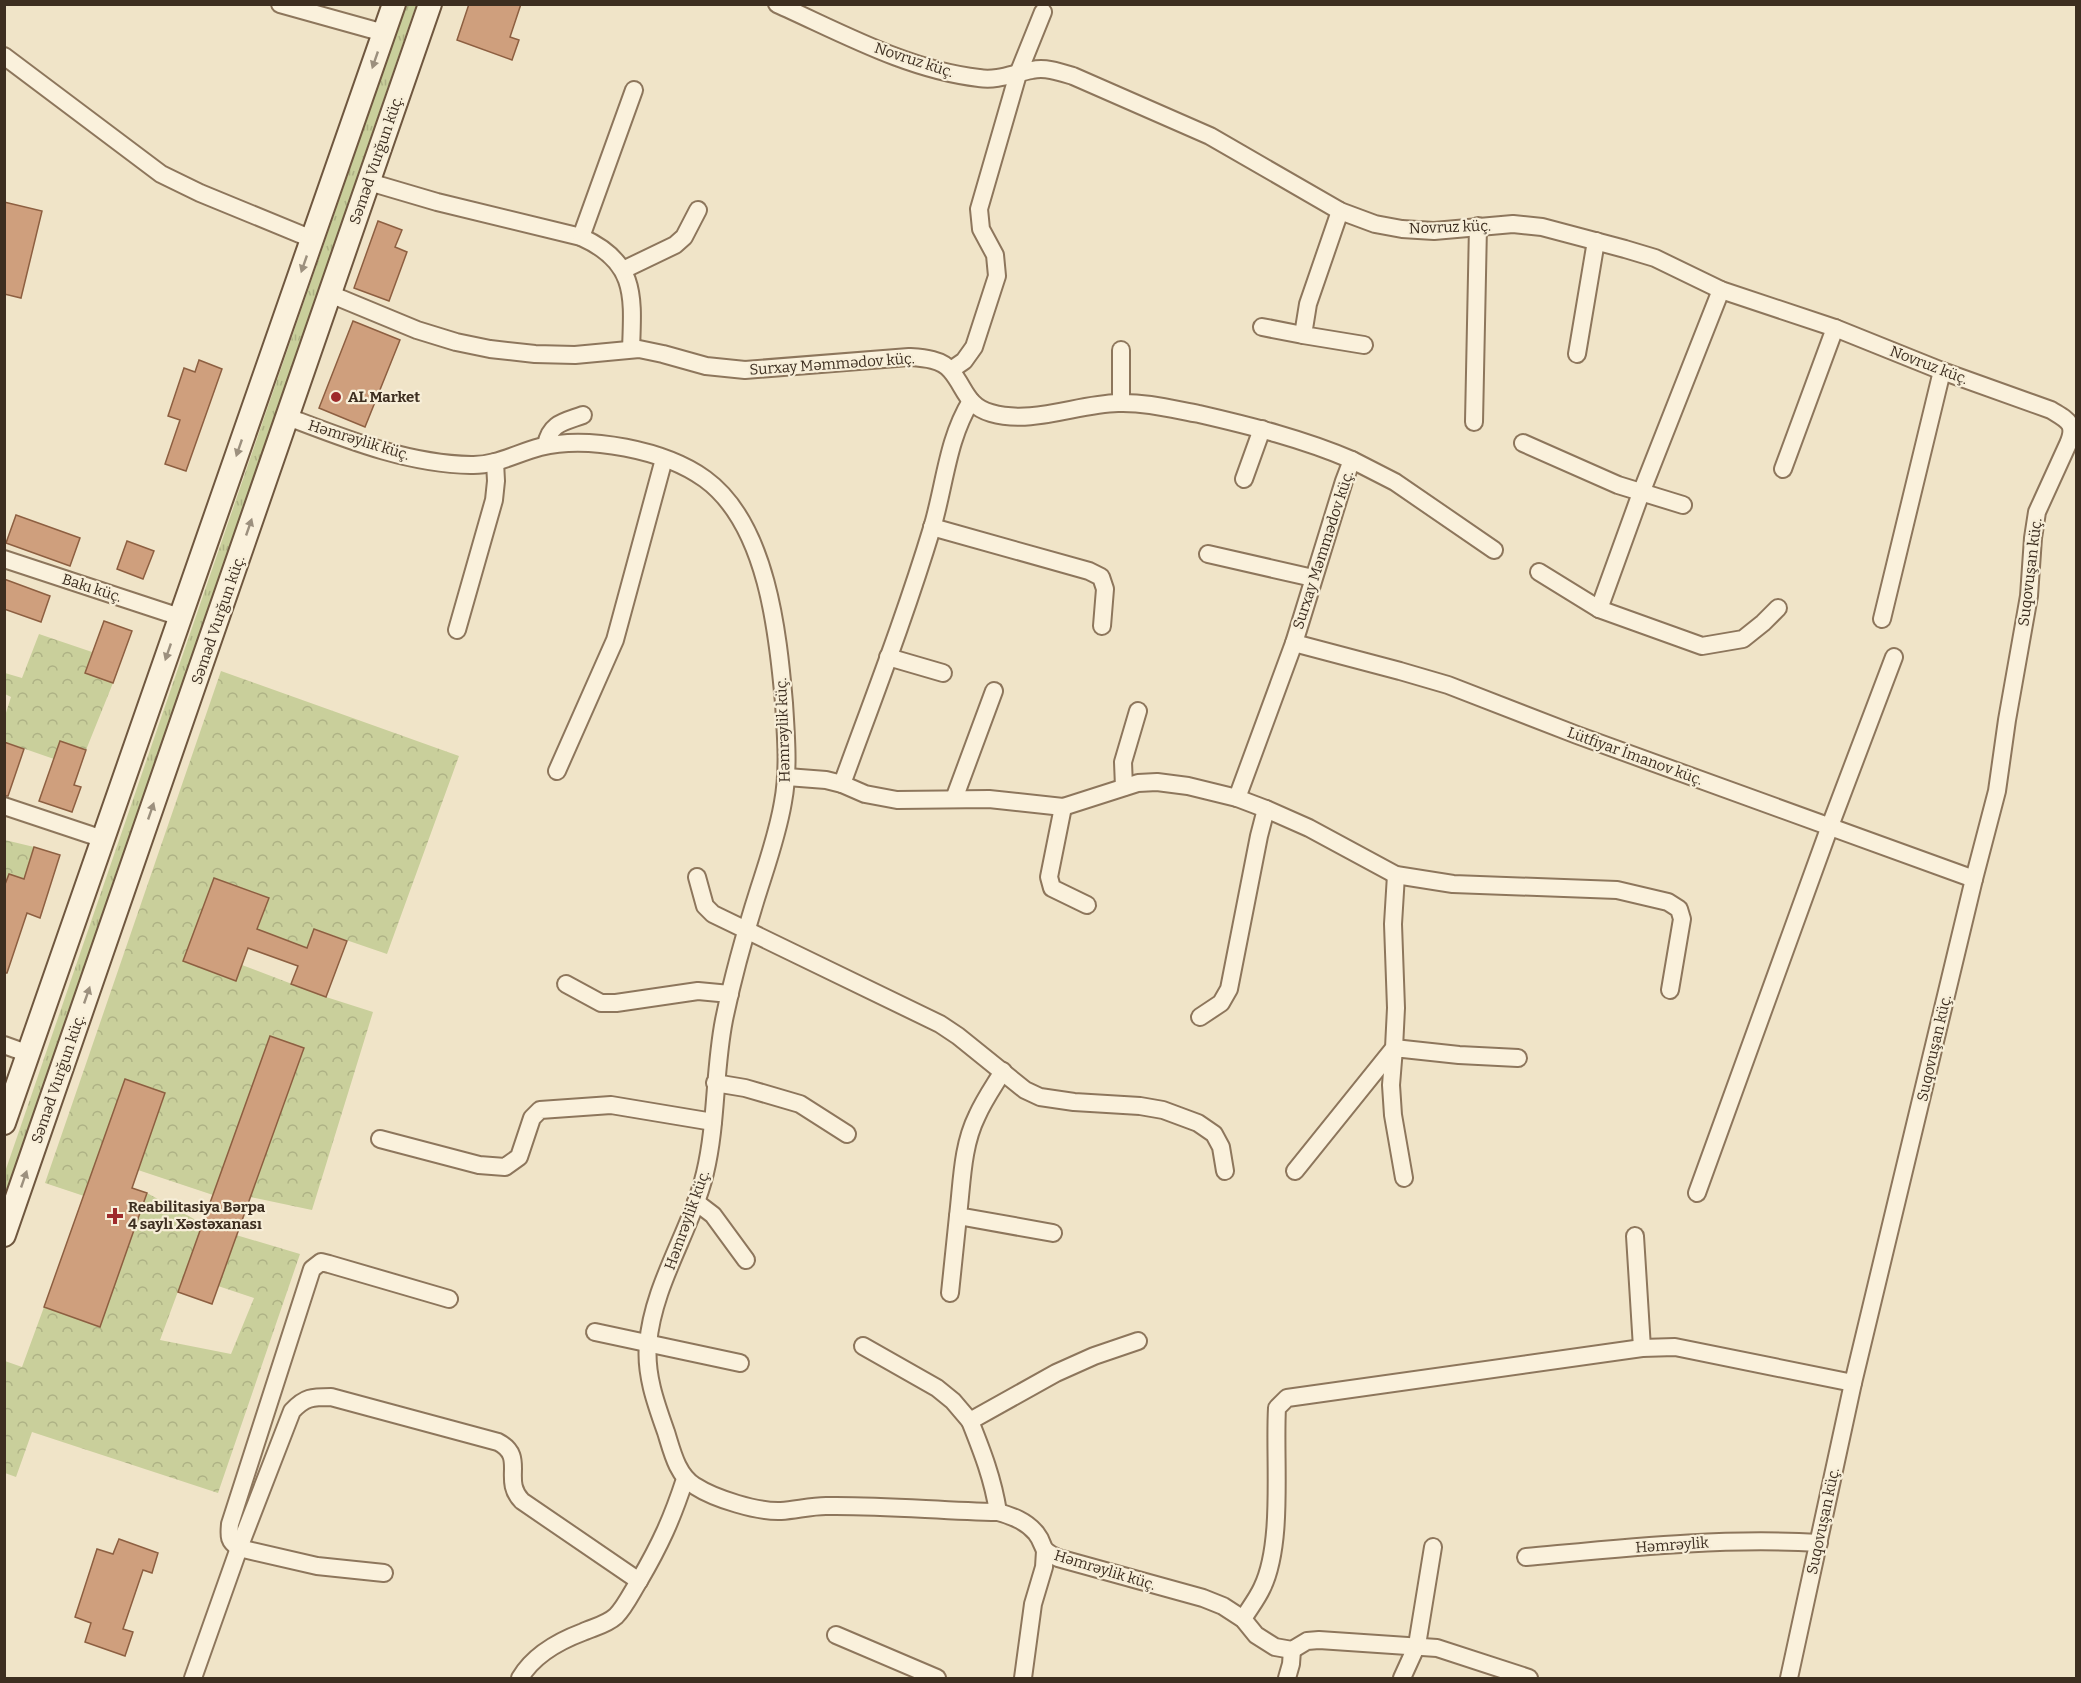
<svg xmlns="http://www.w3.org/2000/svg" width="2081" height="1683" viewBox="0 0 2081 1683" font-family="Bitter,serif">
  <defs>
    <pattern id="grass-tufts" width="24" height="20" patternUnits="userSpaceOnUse" patternTransform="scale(1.5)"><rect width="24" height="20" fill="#c9cf9b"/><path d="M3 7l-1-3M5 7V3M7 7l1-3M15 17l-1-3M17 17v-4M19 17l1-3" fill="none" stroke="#aeb285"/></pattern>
    <pattern id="forest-crowns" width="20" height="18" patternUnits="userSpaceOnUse" patternTransform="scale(1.5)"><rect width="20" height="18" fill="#c9cf9b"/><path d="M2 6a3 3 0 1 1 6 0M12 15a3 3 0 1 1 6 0" fill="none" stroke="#aeb285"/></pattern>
  </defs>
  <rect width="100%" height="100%" fill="#f0e4c8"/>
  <polygon fill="url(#grass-tufts)" points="406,5 416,5 5,1202 5,1172"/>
  <g fill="url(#forest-crowns)">
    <polygon points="39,634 92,652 86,673 113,683 86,750 60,741 54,759 5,742 5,716 11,697 5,694 5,673 22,678"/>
    <polygon points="221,671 459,756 387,954 314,929 307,948 257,929 268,898 214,878 183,961 236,981 242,965 326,997 373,1012 312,1210 250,1197 303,1048 271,1036 213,1195 138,1170 165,1094 125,1079 84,1196 45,1183"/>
    <polygon points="5,840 34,847 24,879 9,874 7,879 5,878"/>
    <polygon points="147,1193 203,1224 160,1340 231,1354 254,1298 218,1286 236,1235 300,1254 218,1493 32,1432 16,1477 5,1473 5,1361 22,1367 44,1307 100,1327"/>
  </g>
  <g fill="#cf9f7d" stroke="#8d5f41" stroke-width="1.5">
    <polygon points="469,4 521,4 510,37 519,40 512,60 457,40"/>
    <polygon points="4,202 42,211 21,298 4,294"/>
    <polygon points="378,221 402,230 395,247 407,252 389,301 354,288"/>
    <polygon points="353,321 400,340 365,427 319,408"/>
    <polygon points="199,360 222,369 186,471 165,464 180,420 168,416 184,368 195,372"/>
    <polygon points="16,515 80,538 70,566 6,543"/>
    <polygon points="127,541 154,551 143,579 117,569"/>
    <polygon points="4,579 50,596 41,622 4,609"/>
    <polygon points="104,621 132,631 113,683 85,673"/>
    <polygon points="60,741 86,750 74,785 81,787 72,812 39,801"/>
    <polygon points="4,742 24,749 8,796 4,796"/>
    <polygon points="34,847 60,855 40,918 27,913 7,973 4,973 4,887 9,874 24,879"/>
    <polygon points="214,878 269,898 257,929 307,948 314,929 347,941 326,997 291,984 298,966 248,948 236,981 183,961"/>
    <polygon points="270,1036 304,1048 212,1304 178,1292"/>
    <polygon points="125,1079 165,1093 132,1188 147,1193 100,1327 44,1307"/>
    <polygon points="119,1539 158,1553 152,1573 143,1570 123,1629 133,1632 125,1656 85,1642 91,1623 75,1617 97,1549 113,1554"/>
  </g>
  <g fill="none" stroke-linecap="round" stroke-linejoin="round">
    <g stroke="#8d765c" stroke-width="20">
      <g id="street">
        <polyline points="280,4 384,33"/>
        <path d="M777,4C842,33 908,70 979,78C998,81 1014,73 1032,70C1046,67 1060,72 1073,76L1210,136L1340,211L1375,224L1402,229L1434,231L1513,224L1542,227L1625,249L1655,258L1721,290L1835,328L1942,371L2051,410C2067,420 2077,423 2068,444L2037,512L2033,538L2029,596L2007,720L1997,791L1974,879L1853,1383L1789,1678"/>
        <polyline points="4,56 161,174 200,193 312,239"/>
        <path d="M369,182L437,202L581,237C637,262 633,296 631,349"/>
        <polyline points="1340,211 1308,304 1303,335 1364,345"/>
        <polyline points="581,237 634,90"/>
        <polyline points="623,270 675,245 684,237 698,210"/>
        <path d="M330,294L417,330L456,342L490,349L535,354L575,355L639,349L663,354L706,366L745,370L909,357C923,358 942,359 951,371C965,387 966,406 991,413C1032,425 1077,404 1118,403C1145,402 1172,409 1199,414C1251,426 1303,439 1352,460L1344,481L1294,643L1237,798"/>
        <polyline points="1262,327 1303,335"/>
        <polyline points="1121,350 1121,403"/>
        <polyline points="1577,354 1596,241"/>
        <polyline points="951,370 964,361 974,347 997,276 995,255 981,229 979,209 1018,74 1043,12"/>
        <path d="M288,417C346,439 407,464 471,465C495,466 517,453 540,447C588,435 665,450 705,479C767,524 778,633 784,703C786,736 789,770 783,802C778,832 768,861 759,889C745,933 733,976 724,1020C714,1071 717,1123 705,1173C691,1231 653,1284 648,1344C645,1374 656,1404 666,1432C672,1451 677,1475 695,1486C715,1499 758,1512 781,1511C796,1510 811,1506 826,1506C883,1505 940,1511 998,1512C1012,1516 1026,1521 1036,1533C1047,1547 1037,1548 1058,1558L1203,1598L1223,1606L1243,1619L1256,1635L1275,1647L1292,1650L1307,1641L1319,1640L1437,1648L1529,1678"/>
        <polyline points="1474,422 1478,226"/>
        <polyline points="1523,443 1618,485 1683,505"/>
        <path d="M546,445C550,423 564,422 583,415"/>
        <polyline points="1352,460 1395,482 1494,550"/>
        <polyline points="1783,469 1835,328"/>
        <polyline points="1244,479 1262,429"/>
        <polyline points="932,527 1089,571 1101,577 1105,589 1102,626"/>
        <polyline points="1208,554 1313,578"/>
        <polyline points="4,559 180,617"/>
        <polyline points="1539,572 1599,609 1702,646 1743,639 1763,623 1778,608"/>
        <polyline points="1599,609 1641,493 1721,290"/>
        <polyline points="1882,619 1942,371"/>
        <polyline points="457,630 494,500 496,481 495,462"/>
        <polyline points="1294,643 1400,671 1448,685 1577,735 1974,879"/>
        <polyline points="888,657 943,673"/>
        <polyline points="557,771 615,640 664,459"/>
        <polyline points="787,777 826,780 842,784 865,794 897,800 989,799 1063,807 1138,783 1157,782 1188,786 1237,798 1266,809 1309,828 1396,875 1453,884 1617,890 1668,902 1679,909 1682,919 1670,990"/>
        <path d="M842,784C873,699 906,614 932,528C945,485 947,440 971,401"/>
        <polyline points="1124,787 1123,762 1138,711"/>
        <polyline points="954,799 994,691"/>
        <polyline points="4,806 103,839"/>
        <polyline points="1063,807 1049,877 1052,888 1087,905"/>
        <polyline points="697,877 705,906 713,914 940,1024 958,1036 1025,1090 1040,1097 1074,1102 1140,1106 1163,1110 1198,1123 1214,1134 1221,1147 1225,1171"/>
        <polyline points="566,984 601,1003 616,1003 698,991 730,994"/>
        <polyline points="1200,1017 1221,1003 1229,989 1259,836 1266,809"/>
        <polyline points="4,1045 29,1054"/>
        <path d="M1003,1071C994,1086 984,1100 977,1116C962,1146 962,1183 958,1216L1053,1233"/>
        <polyline points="715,1083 745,1088 800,1104 847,1134"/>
        <polyline points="380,1139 479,1165 505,1167 519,1157 532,1118 540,1110 611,1105 713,1122"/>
        <polyline points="1295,1171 1394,1048 1396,1008 1393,924 1396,875"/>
        <polyline points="1404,1178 1393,1115 1391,1085 1394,1048 1459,1055 1518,1058"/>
        <polyline points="1697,1193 1830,826 1894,657"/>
        <polyline points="696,1202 713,1215 746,1260"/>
        <polyline points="1635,1236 1642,1348"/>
        <polyline points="950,1293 958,1216"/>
        <polyline points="595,1332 740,1363"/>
        <polyline points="863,1346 937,1388 953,1401 970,1421"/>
        <path d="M998,1512C993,1479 982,1451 970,1421L1056,1373L1094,1356L1138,1341"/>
        <path d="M1526,1557C1624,1548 1721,1537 1819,1543"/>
        <path d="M384,1573L317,1566L239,1548C228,1541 229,1536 230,1524L312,1269L321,1262L329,1264L449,1299"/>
        <path d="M1243,1619C1249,1609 1257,1599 1262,1588C1284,1543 1274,1459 1277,1408L1287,1398L1642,1348L1675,1347L1853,1383"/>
        <polyline points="836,1635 937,1678"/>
        <path d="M193,1678L239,1548L292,1411C305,1397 312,1397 331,1397L498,1442C527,1457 501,1480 522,1501L639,1581C660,1545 672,1519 685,1479"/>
        <path d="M520,1678C533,1656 559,1641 583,1632C594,1627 606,1625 616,1616C625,1607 632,1592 639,1581"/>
        <polyline points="1023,1678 1033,1604 1044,1567 1045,1551"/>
        <polyline points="1287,1678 1291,1664 1292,1650"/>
        <polyline points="1402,1678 1417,1645 1433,1547"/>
      </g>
    </g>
    <g stroke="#6f573f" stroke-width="26">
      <g id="secondary">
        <polyline points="4,1123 394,4"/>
        <polyline points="4,1235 430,4"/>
      </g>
    </g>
    <use href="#street" stroke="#faf1dc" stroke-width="16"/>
    <use href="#secondary" stroke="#faf1dc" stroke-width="22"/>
  </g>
  <defs><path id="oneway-solid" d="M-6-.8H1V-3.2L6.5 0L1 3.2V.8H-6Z" transform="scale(1.5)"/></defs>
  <g fill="#9c907e">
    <use href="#oneway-solid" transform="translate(375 60) rotate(109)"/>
    <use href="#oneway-solid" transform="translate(304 264) rotate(109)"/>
    <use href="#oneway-solid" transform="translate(239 448) rotate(109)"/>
    <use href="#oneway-solid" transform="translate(249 527) rotate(-71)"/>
    <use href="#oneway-solid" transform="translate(168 652) rotate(109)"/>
    <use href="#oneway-solid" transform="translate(151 811) rotate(-71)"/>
    <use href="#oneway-solid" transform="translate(87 995) rotate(-71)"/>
    <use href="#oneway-solid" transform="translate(24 1179) rotate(-71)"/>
  </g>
  <g fill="#9e2a2b" stroke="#f7eed8" stroke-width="2">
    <circle cx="336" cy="397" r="6"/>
    <path d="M112 1207h6v6h6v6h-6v6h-6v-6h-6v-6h6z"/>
  </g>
  <g text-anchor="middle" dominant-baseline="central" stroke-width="4.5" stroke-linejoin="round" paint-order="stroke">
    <g font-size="15" fill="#3d2e20" stroke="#f7eed8">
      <text transform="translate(914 60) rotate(18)">Novruz küç.</text>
      <text transform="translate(376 160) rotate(-71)">Səməd Vurğun küç.</text>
      <text transform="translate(1450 227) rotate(-2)">Novruz küç.</text>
      <text transform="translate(832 364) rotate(-4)">Surxay Məmmədov küç.</text>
      <text transform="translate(1929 365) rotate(21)">Novruz küç.</text>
      <text transform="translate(359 440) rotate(17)">Həmrəylik küç.</text>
      <text transform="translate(1323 550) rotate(-72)">Surxay Məmmədov küç.</text>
      <text transform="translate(2030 572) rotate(-83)">Suqovuşan küç.</text>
      <text transform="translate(92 588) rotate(18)">Bakı küç.</text>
      <text transform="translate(218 620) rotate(-71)">Səməd Vurğun küç.</text>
      <text transform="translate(783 730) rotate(-92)">Həmrəylik küç.</text>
      <text transform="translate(1635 756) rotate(20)">Lütfiyar İmanov küç.</text>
      <text transform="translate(1934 1048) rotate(-77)">Suqovuşan küç.</text>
      <text transform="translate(58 1079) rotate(-71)">Səməd Vurğun küç.</text>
      <text transform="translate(687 1220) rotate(-70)">Həmrəylik küç.</text>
      <text transform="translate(1823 1521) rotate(-78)">Suqovuşan küç.</text>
      <text transform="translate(1672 1545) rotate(-4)">Həmrəylik</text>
      <text transform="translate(1105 1570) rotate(17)">Həmrəylik küç.</text>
    </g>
    <g font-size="15" font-weight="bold" fill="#3d2e20" stroke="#f7eed8" text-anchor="start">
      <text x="348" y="397">AL Market</text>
      <text x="128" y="1207">Reabilitasiya Bәrpa<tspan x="128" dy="17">4 saylı Xəstəxanası</tspan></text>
    </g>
  </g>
  <rect width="2081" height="1683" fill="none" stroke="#3d2e20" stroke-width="12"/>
</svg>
